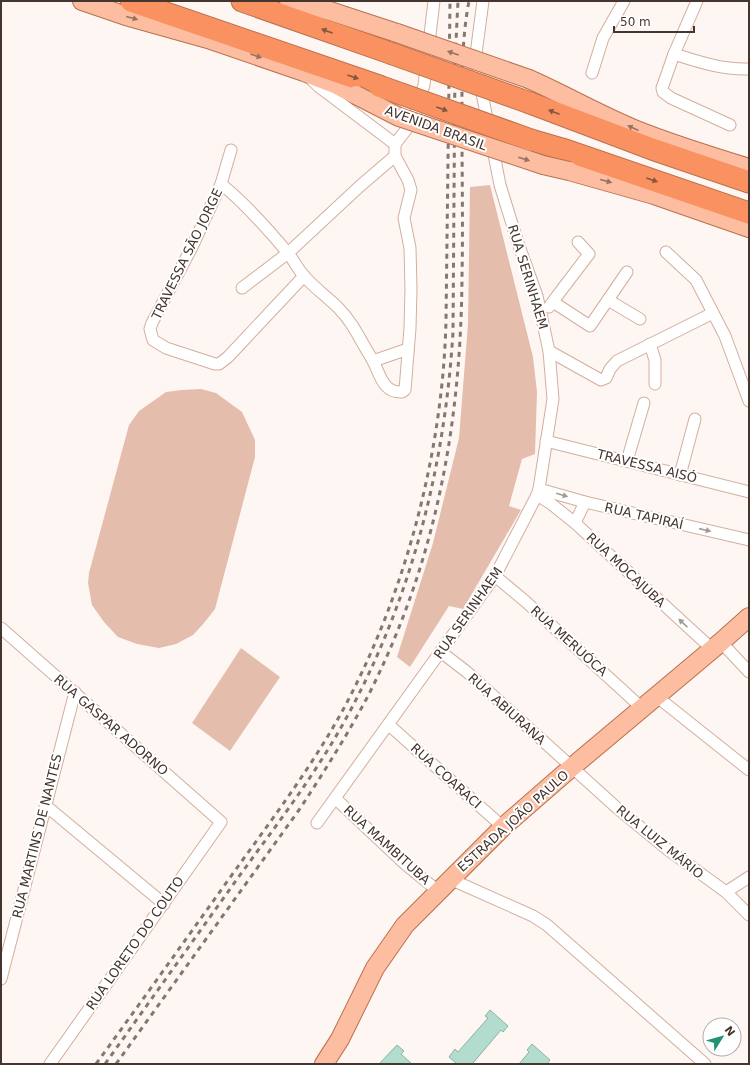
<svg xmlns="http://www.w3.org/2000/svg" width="750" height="1065" viewBox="0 0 750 1065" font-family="'DejaVu Sans',sans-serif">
  <rect width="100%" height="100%" fill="#fef6f2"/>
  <g fill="#e4bdad">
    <polygon points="490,185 533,357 537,392 535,454 522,459 509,506 521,510 463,609 449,606 410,667 397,657 433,543 459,438 468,324 470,187"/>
    <polygon points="201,389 216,393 242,412 255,440 255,457 215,609 204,623 193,635 176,644 159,648 137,644 118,637 104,622 92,605 88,583 89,573 129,425 139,411 166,392 182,390"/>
    <polygon points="241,648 280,677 230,751 192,723"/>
  </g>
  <g fill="#b2ddce" stroke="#8ab4a5">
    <polygon points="490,1010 508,1026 503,1032 501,1030 473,1063 474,1064 457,1064 449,1057 455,1049 458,1052 488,1018 485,1016"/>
    <polygon points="532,1044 550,1060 547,1064 519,1064 529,1052 527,1050"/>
    <polygon points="397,1045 404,1051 401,1054 412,1064 379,1064"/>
  </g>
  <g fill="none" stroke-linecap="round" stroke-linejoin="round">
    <g stroke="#d3ae9e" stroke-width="13">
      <g id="minor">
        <polyline points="697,1 674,54 662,88 663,92 671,98 730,125"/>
        <path d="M674,54C699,62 723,70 749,69"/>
        <polyline points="592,73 603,38 624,1"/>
        <polyline points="310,78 318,86 395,144"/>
        <polyline points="395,144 413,121 424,85 434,1"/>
        <polyline points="231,150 221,184 192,247 152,323 150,329 153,340 166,348 215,364 219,364 228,357 304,276"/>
        <path d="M221,184C246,204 267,228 287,252C294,260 298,270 305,277C321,295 338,303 352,325C359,336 365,348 372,359C380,373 382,393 402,392L405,390L410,328L411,289L410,248L404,218L411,190L408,180L395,156V144"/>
        <polyline points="666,252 696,280 725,336 749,401"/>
        <polyline points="242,288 288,253 360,186 395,156"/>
        <polyline points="608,300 640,319"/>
        <polyline points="553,302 590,326 627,272"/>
        <polyline points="549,307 557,296 589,254 578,242"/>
        <polyline points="650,344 655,360 655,384"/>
        <polyline points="549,351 601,380 606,378 610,369 617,361 713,313"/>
        <polyline points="373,361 408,349"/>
        <polyline points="546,441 749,492"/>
        <polyline points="627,461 644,403"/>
        <polyline points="680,475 695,419"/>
        <polyline points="539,489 585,502 749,540"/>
        <polyline points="537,495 550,503 575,523 712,649"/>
        <polyline points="575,523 585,502"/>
        <polyline points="495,576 525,601 642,708"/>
        <polyline points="1,628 221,822 50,1064"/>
        <polyline points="721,642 749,672"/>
        <polyline points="441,652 467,672 617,808 667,849 726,892 749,915"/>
        <polyline points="656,696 749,770"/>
        <polyline points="389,725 503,827"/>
        <polyline points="336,799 405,864 438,891"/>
        <polyline points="45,805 164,904"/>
        <polyline points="317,823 495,576 537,495 539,489 553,399 549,351 537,296 517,240 500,185 480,83 476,54 483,1"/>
        <polyline points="450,879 533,916 547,925 705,1064"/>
        <polyline points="726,892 749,877"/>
        <polyline points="1,979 75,692"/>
      </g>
    </g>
    <g stroke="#ba714f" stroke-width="20">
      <g id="primary">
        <polyline points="82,1 126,16 208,39 304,72 335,84 356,95"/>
        <polyline points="289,1 330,11 397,33"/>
        <path d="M529,79C565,95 598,114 634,129C671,144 710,156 749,168"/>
        <polyline points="569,171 654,195 749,228"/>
        <polyline points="324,1064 340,1039 375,968 405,925 503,827 572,767 721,642 749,617"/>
      </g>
    </g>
    <g stroke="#ba714f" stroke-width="23">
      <g id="motorway">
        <polyline points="131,1 379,86"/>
        <polyline points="242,1 390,53"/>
        <polyline points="530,103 652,149 749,182"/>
        <polyline points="531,140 562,149 749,213"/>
      </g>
    </g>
    <use href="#minor" stroke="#fff" stroke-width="11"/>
    <use href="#primary" stroke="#fcbda0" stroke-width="18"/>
    <use href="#motorway" stroke="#fa9161" stroke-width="21"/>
    <g stroke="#847771" stroke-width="3" stroke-dasharray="5 5" stroke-linecap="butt">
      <path d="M96,1064C144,998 191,932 239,865C276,814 314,763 344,708C406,592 443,451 446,320L450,1"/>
      <path d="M105,1064C150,1001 195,938 240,875C278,823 318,771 349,713C412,596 445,465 453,332L455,61L458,1"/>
      <path d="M116,1064L299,810C324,772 348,734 369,694C436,561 461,424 462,276C463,227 462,177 462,128C462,85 461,43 469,1"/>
    </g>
    <g stroke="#ba714f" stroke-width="20" stroke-linecap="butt">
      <g id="primary-bridge">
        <polyline points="397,33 529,79"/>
        <polyline points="356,95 399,117 543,165 569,171"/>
      </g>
    </g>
    <g stroke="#ba714f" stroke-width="23" stroke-linecap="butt">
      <g id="motorway-bridge">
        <polyline points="390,53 530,103"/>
        <polyline points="379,86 531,140"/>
      </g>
    </g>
    <use href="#primary-bridge" stroke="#fcbda0" stroke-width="18"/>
    <use href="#motorway-bridge" stroke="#fa9161" stroke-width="21"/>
  </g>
  <defs><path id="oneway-solid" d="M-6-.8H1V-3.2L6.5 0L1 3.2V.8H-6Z"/></defs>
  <g fill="#977261">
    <use href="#oneway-solid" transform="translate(132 18) rotate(15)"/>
    <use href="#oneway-solid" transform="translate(453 53) rotate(-161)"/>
    <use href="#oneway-solid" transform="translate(256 56) rotate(19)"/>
    <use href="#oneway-solid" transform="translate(633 128) rotate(-156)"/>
    <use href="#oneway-solid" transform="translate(524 159) rotate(18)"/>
    <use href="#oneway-solid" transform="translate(606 181) rotate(15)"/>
  </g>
  <g fill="#845540">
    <use href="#oneway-solid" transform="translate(327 31) rotate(-160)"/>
    <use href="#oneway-solid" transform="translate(353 77) rotate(19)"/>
    <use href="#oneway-solid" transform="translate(442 109) rotate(20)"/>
    <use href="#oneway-solid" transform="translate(554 112) rotate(-159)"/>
    <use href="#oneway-solid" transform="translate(652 180) rotate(19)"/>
  </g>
  <g fill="#a29a96">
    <use href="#oneway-solid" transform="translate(562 495) rotate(16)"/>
    <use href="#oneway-solid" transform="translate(705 530) rotate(13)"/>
    <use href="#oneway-solid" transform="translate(683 623) rotate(-137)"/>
  </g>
  <g text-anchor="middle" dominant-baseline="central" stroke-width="4" stroke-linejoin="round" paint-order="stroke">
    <g font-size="13" fill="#44352e" stroke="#fff">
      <text transform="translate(436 128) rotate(20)">AVENIDA BRASIL</text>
      <text transform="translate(187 254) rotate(-64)">TRAVESSA SĀO JORGE</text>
      <text transform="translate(528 277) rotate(73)">RUA SERINHAEM</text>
      <text transform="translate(647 466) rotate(14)">TRAVESSA AISÓ</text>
      <text transform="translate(644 516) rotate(13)">RUA TAPIRAÍ</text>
      <text transform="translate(626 570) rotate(43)">RUA MOCAJUBA</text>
      <text transform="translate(468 613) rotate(-55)">RUA SERINHAEM</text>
      <text transform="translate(569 641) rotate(42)">RUA MERUÓCA</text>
      <text transform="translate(507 709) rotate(42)">RUA ABIURANA</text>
      <text transform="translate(111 725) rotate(41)">RUA GASPAR ADORNO</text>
      <text transform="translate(446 776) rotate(42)">RUA COARACI</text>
      <text transform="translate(513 821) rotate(-42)">ESTRADA JOÃO PAULO</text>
      <text transform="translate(37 836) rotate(-76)">RUA MARTINS DE NANTES</text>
      <text transform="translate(660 842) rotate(39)">RUA LUIZ MÁRIO</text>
      <text transform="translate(387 845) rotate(42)">RUA MAMBITUBA</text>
      <text transform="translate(135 943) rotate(-55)">RUA LORETO DO COUTO</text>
    </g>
  </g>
  <rect width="750" height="1065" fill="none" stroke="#44352e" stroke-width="4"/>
  <g transform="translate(722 1037) rotate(53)"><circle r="19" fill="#ffffff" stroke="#b4aeab"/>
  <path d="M0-3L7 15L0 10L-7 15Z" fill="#209375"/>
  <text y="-6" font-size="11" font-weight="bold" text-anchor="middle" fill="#44352e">N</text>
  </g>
  <path d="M614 26v6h80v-6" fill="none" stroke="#44352e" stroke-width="2"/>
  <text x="620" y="26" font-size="12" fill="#44352e" stroke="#ffffff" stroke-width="3" paint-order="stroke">50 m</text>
</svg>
